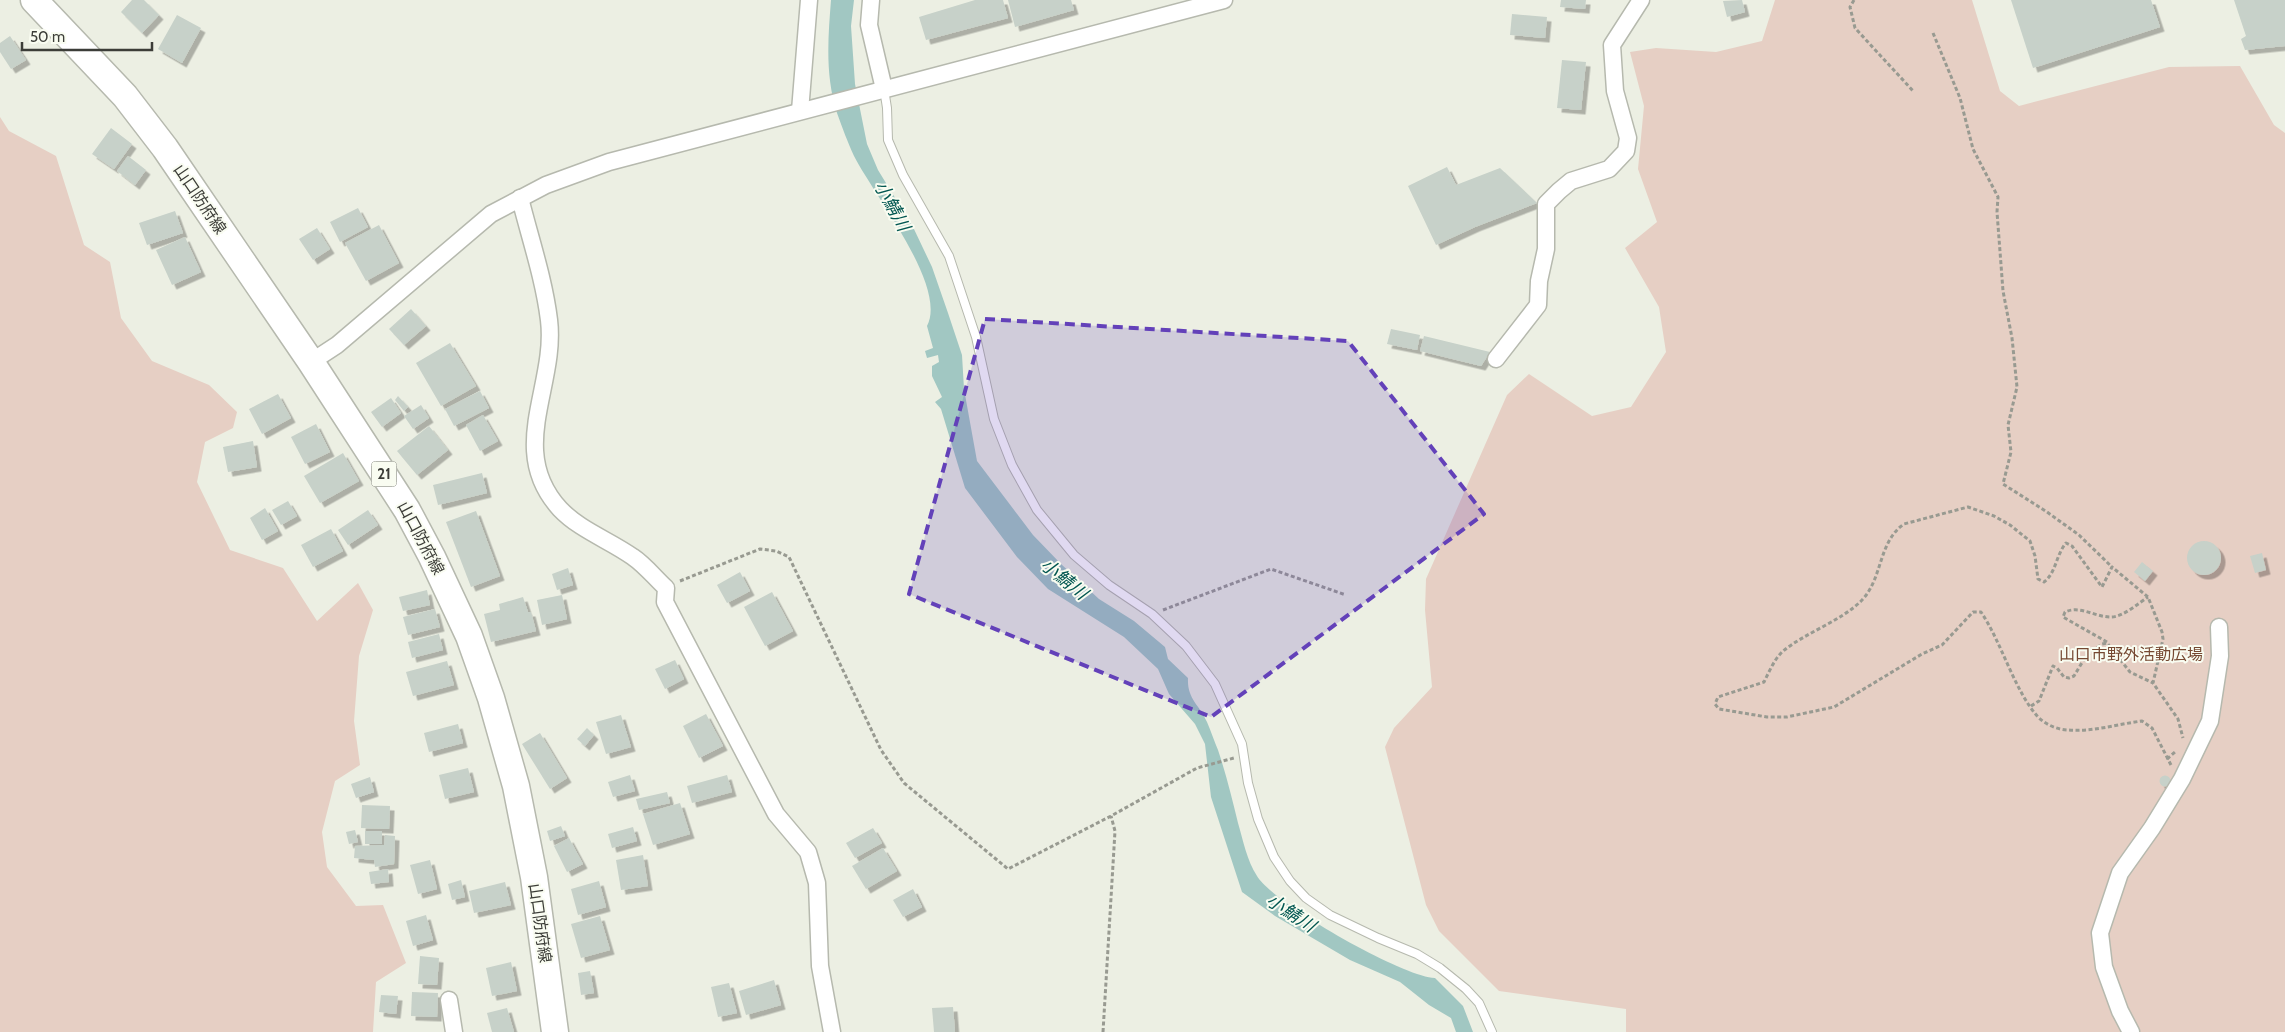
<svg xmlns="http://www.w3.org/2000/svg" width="2285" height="1032" viewBox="0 0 2285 1032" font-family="Cabin,'Noto Sans JP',sans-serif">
  <defs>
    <filter id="shadow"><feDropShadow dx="4.5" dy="4.5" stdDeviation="0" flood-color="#0004"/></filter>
  </defs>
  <rect width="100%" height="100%" fill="#ecefe3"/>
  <g fill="#e6cfc4">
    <polygon points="1775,0 1972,0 2000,91 2019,106 2169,67 2240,66 2274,125 2285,133 2285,1032 1626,1032 1626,1009 1499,991 1439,931 1426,905 1385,747 1394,728 1432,687 1425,610 1426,579 1507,395 1529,374 1592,416 1631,407 1666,352 1659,307 1625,248 1657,222 1638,169 1644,106 1630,52 1656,48 1716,52 1762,41"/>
    <polygon points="0,117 9,131 56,156 84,245 110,262 121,318 152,361 209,385 237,412 233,428 205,442 197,482 230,550 283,568 317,621 358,583 373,610 359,656 354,721 360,765 335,781 322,832 327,867 356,906 383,905 406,963 376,982 373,1032 0,1032"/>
  </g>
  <path fill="#a1c7c2" d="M831,0H854L851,26L855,84L867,144L878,170L913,227L932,267L948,313L962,355L964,389L977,461L1033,535L1061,564L1099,599L1134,621L1165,647L1168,659L1188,678C1187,699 1199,704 1207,722C1211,731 1214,741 1218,750C1226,774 1232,798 1238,823C1243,840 1247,861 1257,876C1274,904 1403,977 1435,978L1463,1006L1473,1032H1456L1451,1018L1429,1005L1400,982L1350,960L1275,916L1242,892L1211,797L1205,744L1195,724L1169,694L1158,669L1124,637L1048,589L1017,557L965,488L941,409L935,402L942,397L932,376V366L939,362L938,355L927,358L925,351L933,348L927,326C948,286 873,194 854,156C848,143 842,127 837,113C825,75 828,39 831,0Z"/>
  <g fill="#c7d1c9" filter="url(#shadow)">
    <polygon points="132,0 144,0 159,15 142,33 121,12"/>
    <polygon points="975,0 1003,0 1008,18 926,40 919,17"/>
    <polygon points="1008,0 1071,0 1074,10 1015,27"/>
    <polygon points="1561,0 1586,0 1585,9 1560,7"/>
    <polygon points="1742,0 1745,12 1727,17 1723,1"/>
    <polygon points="2011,0 2151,0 2160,27 2033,68"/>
    <polygon points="2234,0 2285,0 2285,46 2245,50 2241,39 2246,36"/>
    <polygon points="1512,14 1547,17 1545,38 1510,35"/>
    <polygon points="177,15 201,28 182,63 158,49"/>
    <polygon points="10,36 26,60 11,69 0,52 0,43"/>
    <polygon points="1562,60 1586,62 1581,110 1557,108"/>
    <polygon points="111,128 132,144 114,169 92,154"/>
    <polygon points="128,156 146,170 135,185 117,171"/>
    <polygon points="1447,167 1456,185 1500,168 1537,203 1475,227 1436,245 1408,186"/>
    <polygon points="358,208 368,227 340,242 330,222"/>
    <polygon points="175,211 183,233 147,245 139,223"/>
    <polygon points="379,225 399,263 366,281 345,243"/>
    <polygon points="317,228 330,249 313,260 299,239"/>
    <polygon points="185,237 201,272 172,285 156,250"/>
    <polygon points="411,309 426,326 404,345 389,329"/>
    <polygon points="1391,329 1420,335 1417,350 1387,344"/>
    <polygon points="1424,336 1490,352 1481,366 1420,351"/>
    <polygon points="450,343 476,386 441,406 416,363"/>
    <polygon points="480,391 489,408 454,426 445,409"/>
    <polygon points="278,394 291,418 262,434 249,409"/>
    <polygon points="398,396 408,407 404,411 395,400"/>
    <polygon points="391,398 401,413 382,427 371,412"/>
    <polygon points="421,405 429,418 413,429 404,416"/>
    <polygon points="483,415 498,441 480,451 466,425"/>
    <polygon points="316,424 330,452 305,464 291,437"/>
    <polygon points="429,426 448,450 417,475 397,451"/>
    <polygon points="253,441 257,467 228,472 223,447"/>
    <polygon points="343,453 359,481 320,503 304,476"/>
    <polygon points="482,473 487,493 438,505 433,485"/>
    <polygon points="288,501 297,516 281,525 272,510"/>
    <polygon points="265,508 278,531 262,540 250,518"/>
    <polygon points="368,510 378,525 348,545 338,530"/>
    <polygon points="476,511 500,576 471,587 446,522"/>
    <polygon points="331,529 343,551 313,567 301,545"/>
    <circle cx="2204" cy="558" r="17"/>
    <polygon points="2262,553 2266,570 2255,573 2250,556"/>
    <polygon points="2142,562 2153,571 2145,581 2134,572"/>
    <polygon points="568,568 573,585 557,590 552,574"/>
    <polygon points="740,572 750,591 727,603 717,585"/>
    <polygon points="427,590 430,605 403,611 399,597"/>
    <polygon points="772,592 793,631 765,646 744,607"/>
    <polygon points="562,595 567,619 542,625 537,600"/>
    <polygon points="523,597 528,612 531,612 536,631 491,642 484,614 500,610 499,604"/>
    <polygon points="435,609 440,627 408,635 403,617"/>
    <polygon points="439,634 443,650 412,658 408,642"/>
    <polygon points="675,660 684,679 665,689 655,669"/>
    <polygon points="447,661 454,685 413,696 406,672"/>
    <polygon points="706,714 723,746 699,758 683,726"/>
    <polygon points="621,715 631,747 606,754 596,722"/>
    <polygon points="458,724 463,743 429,752 424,733"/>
    <polygon points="587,728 594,735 585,746 577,739"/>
    <polygon points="540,733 567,778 550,789 522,744"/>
    <polygon points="468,768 474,792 445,799 439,775"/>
    <polygon points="630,775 635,791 613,797 608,782"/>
    <polygon points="727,775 732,792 692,803 687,786"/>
    <circle cx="2165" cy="781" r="5.5"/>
    <polygon points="370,777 374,792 356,798 351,784"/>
    <polygon points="667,792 670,803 639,810 636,799"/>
    <polygon points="680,803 690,834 653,845 643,814"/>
    <polygon points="362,805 390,806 389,829 361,828"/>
    <polygon points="561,826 565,836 550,841 547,831"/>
    <polygon points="633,827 637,841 612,848 608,834"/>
    <polygon points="873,828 882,843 855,858 846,843"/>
    <polygon points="355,830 358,842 349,844 346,832"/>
    <rect x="365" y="831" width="17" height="13"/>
    <polygon points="385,835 395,836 394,864 375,867 374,860 354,858 355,846 384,845"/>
    <polygon points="569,838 583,864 567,872 554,846"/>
    <polygon points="883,848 897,871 866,889 852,866"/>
    <polygon points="643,855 648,886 621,890 616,860"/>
    <polygon points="430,860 437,889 418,894 410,865"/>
    <polygon points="388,869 389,882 371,884 369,872"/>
    <polygon points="461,880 465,897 452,900 448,884"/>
    <polygon points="599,881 606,907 578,915 571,889"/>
    <polygon points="505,882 511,905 474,913 469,891"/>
    <polygon points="913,889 922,907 903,917 893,900"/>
    <polygon points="426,915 433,940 413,946 406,921"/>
    <polygon points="600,916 610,950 581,958 571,924"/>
    <polygon points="420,956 439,958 437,985 418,984"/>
    <polygon points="511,962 517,991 492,996 486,968"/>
    <polygon points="590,971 594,993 581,995 578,973"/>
    <polygon points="774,980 781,1005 746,1015 739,991"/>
    <polygon points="729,983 737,1013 718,1017 711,987"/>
    <polygon points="412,992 438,993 437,1017 411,1016"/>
    <polygon points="381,995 398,996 396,1014 379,1012"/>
    <polygon points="953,1007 955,1032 934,1032 932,1008"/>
    <polygon points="507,1008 514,1032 492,1032 487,1013"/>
  </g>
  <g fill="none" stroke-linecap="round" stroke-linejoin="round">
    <g stroke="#b6b9ae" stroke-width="10">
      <polyline id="lane" points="884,89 887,108 888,140 903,175 949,256 976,337 994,419 1012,465 1037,510 1074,555 1109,585 1152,614 1186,646 1215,684 1242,744 1248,783 1258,819 1274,857 1290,881 1306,898 1330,915 1378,938 1417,954 1440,968 1466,989 1479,1003 1492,1032"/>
    </g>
    <g stroke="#b6b9ae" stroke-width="19">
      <g id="street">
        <polyline points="871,0 869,25 884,89"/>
        <polyline points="800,111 809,0"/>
        <path d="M520,198C530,238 544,279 549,320C557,386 506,450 560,509C580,530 609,540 633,557C645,565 655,578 666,588L665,602L776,814L808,852L817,883L820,966L832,1032"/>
        <polyline points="1496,359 1538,305 1539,281 1546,249 1546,204 1559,191 1571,181 1609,169 1626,151 1628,138 1615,91 1612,45 1641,0"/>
        <polyline points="311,362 337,345 491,214 546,185 609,162 1224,0"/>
        <polyline points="449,1000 454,1032"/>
        <polyline points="2131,1032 2120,1011 2104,967 2100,933 2120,873 2152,828 2182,779 2210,721 2220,656 2219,627"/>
      </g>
    </g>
    <g stroke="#b6b9ae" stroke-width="29">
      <polyline id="primary" points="34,0 125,96 165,148 311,362 407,510 432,557 469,636 491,698 516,786 534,877 555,1032"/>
    </g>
    <g stroke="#989a91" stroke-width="3" stroke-dasharray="4 2.5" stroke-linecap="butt">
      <polyline points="1854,0 1850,7 1855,28 1914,92"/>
      <polyline points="1933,33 1960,98 1973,149 1998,197 1997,212 2003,291 2012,338 2017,387 2008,425 2011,452 2003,484 2047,512 2079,535 2112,567"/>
      <polyline points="680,581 760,549 776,551 789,557 881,750 904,783 1008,869 1111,816 1197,768 1234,758"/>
      <polyline points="1163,610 1271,569 1346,595"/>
      <path d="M2107,642L2063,617L2065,612C2081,605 2094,617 2111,617C2123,617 2139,603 2148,597"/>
      <polyline points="2031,706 2039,701 2053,666 2057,668 2064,677 2069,678 2074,676 2086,656 2102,644 2107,643 2130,672 2153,683"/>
      <polyline points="2167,759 2175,752"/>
      <path d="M2171,765L2152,728L2142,721C2118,724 2093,732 2069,730C2058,730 2046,725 2038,717C2014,690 2002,643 1981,612H1973L1942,645L1922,654L1834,707L1787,717H1767L1719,709L1715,704L1718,697L1764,682C1769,672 1774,660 1782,652C1804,633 1842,621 1862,600C1883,578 1878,542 1904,524L1968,507L1994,516L2010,525L2030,541L2035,556L2038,579L2044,582C2056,573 2056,555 2066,543L2072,546L2102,587L2112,567L2148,597L2162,632L2163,639L2153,683L2178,719L2183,738"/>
      <polyline points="1103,1032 1115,831 1111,816"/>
    </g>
    <use href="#lane" stroke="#fff" stroke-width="8"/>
    <use href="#street" stroke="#fff" stroke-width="16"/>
    <use href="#primary" stroke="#fff" stroke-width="26"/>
  </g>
  <path fill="#6341b9" fill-opacity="0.2" stroke="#6341b9" stroke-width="4" stroke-dasharray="10 6" stroke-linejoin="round" d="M985,319L1348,341L1484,514L1211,717L909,594Z"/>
  <g text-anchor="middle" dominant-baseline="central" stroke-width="4" stroke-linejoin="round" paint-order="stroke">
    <rect fill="#f9fcf1" stroke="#757670" stroke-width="1" x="371.5" y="461.5" width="25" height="25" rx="4"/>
    <g font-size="15" font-weight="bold" fill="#3c3d38">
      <text x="384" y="474">21</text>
    </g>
    <g font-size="16" fill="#3c3d38" stroke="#f9fcf1">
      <text transform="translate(200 199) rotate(56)">山口防府線</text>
      <text transform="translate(421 538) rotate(62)">山口防府線</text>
      <text transform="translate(540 923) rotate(82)">山口防府線</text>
    </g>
    <g font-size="16" fill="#754831" stroke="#f9fcf1">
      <text x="2131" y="654">山口市野外活動広場</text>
    </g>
    <g font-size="18" font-style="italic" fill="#025751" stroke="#f9fcf1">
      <text transform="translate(892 206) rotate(61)">小鯖川</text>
      <text transform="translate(1064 579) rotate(39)">小鯖川</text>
      <text transform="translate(1291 913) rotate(33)">小鯖川</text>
    </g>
  </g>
  <path d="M22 42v8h130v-8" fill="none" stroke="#3c3d38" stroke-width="2.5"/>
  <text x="30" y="42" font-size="15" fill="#3c3d38" stroke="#f9fcf1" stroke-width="4" paint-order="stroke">50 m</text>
</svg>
